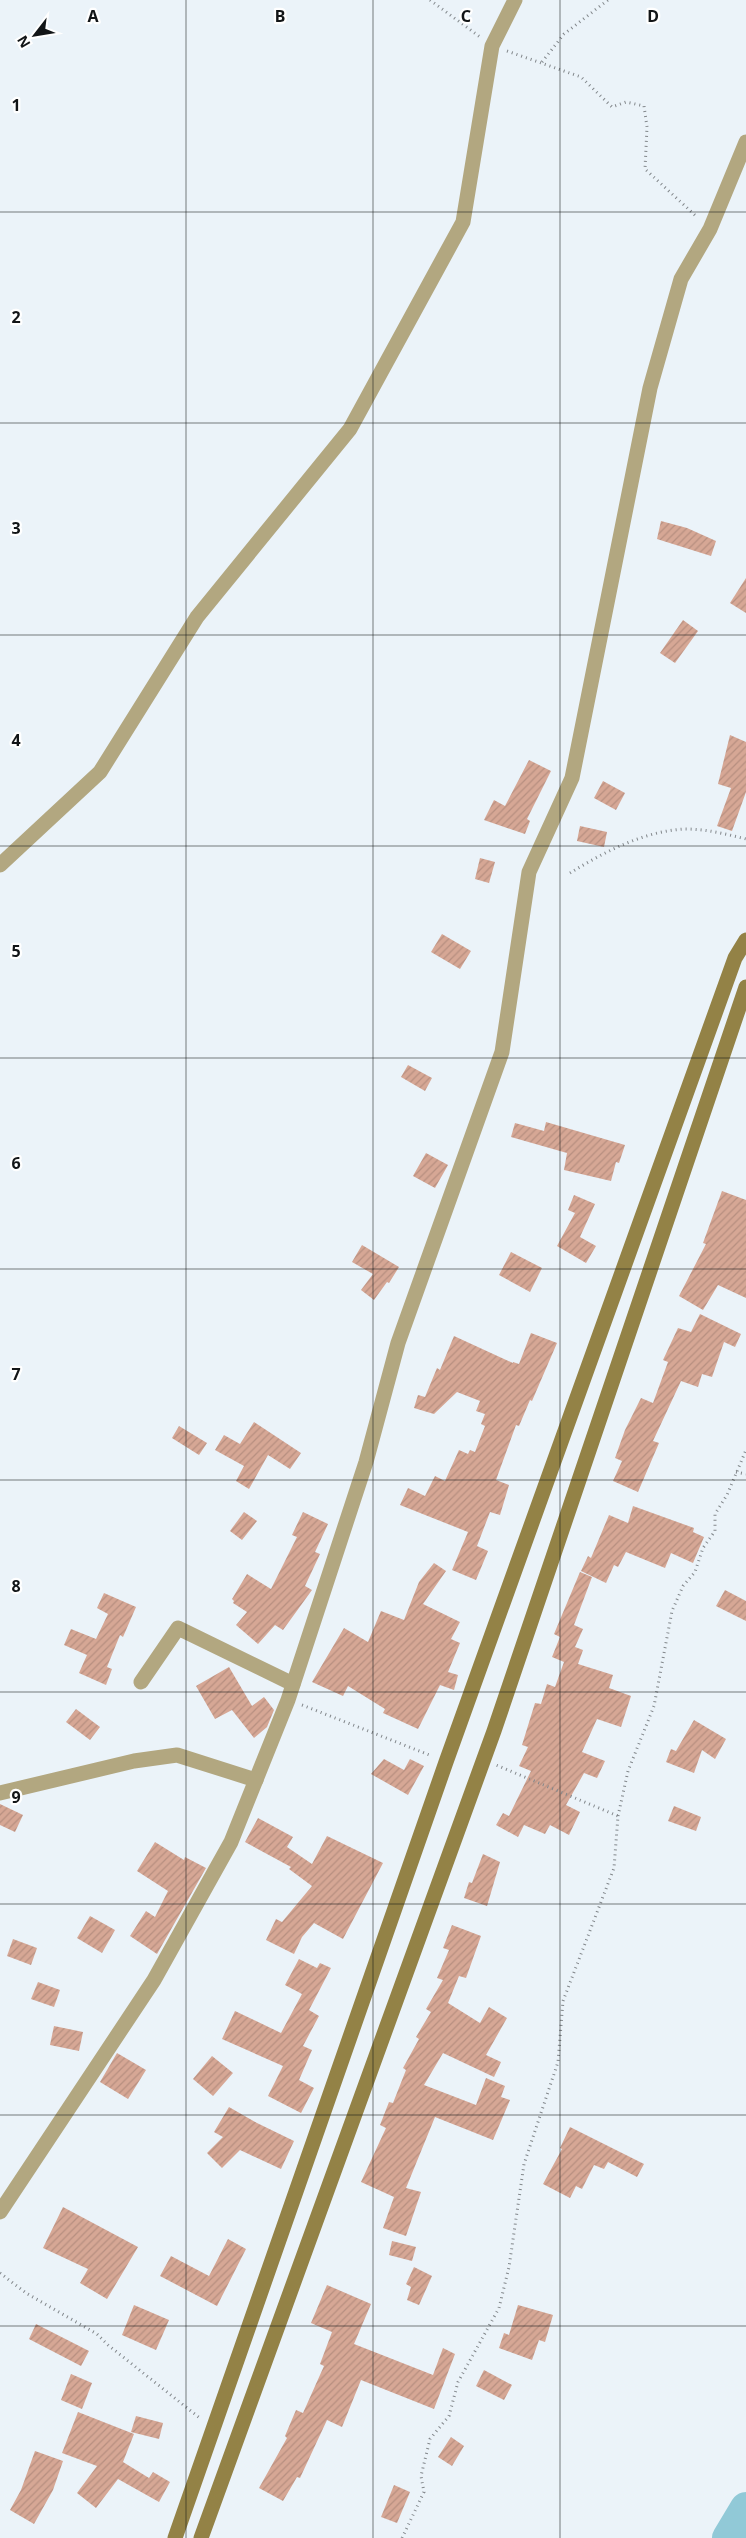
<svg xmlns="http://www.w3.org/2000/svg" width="746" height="2538" viewBox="0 0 746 2538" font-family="'Noto Sans',sans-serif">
  <defs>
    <pattern id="building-hatch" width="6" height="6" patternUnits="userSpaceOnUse" patternTransform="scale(1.25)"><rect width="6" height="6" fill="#d6a795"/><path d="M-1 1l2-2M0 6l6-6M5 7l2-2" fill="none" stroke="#b78f80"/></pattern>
  </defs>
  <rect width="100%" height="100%" fill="#ebf3f9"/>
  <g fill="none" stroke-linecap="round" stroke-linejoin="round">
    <polyline stroke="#91c9d7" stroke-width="32" points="728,2538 746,2508"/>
  </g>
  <g fill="url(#building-hatch)">
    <polygon points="661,521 687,528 716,541 711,556 657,539"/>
    <polygon points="746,578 746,613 730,603"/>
    <polygon points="683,620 698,631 675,663 660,653"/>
    <polygon points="730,735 746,742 746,792 732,831 717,826 731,788 718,784"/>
    <polygon points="529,760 551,771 527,819 530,821 525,834 484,820 494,800 505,806"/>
    <polygon points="603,781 625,793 616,810 594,798"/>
    <polygon points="580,826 607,832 604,847 577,841"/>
    <polygon points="480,858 495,862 489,883 475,879"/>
    <polygon points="442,934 471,951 460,969 431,952"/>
    <polygon points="408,1065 432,1078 425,1091 401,1077"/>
    <polygon points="546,1122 625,1145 619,1163 616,1162 611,1181 564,1170 567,1153 511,1137 515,1123 544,1131"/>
    <polygon points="426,1153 448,1165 435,1188 413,1176"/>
    <polygon points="722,1191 746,1200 746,1298 718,1285 703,1310 679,1296 706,1244 703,1243"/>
    <polygon points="574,1195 595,1204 580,1237 596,1246 586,1263 557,1246 575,1213 568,1210"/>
    <polygon points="362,1245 399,1267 389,1283 387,1282 374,1300 361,1290 373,1274 352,1262"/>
    <polygon points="511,1252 542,1268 530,1292 499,1275"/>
    <polygon points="700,1314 741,1334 735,1347 724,1342 712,1377 702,1374 698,1387 681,1381 653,1441 659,1443 638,1492 613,1481 622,1461 615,1458 625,1430 641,1398 653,1403 668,1362 663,1360 678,1328 691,1332"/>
    <polygon points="531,1333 557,1343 532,1401 530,1400 519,1426 516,1425 496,1480 509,1485 500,1515 490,1512 477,1546 488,1551 476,1580 452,1570 468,1532 400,1505 408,1488 425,1496 435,1476 445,1481 459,1450 468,1454 470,1450 475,1452 485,1426 481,1424 485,1414 476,1411 480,1401 457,1392 434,1414 414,1408 418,1395 425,1397 437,1368 440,1370 454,1336 513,1363 513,1362 519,1364"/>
    <polygon points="254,1422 301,1453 290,1469 268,1455 249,1489 236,1481 244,1466 215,1450 224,1435 240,1444"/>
    <polygon points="179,1426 207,1443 199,1455 172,1438"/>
    <polygon points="633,1506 694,1528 693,1532 704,1537 693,1563 671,1553 665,1568 626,1552 618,1567 614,1565 606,1583 581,1571 588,1556 591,1558 609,1515 628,1523"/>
    <polygon points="244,1512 257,1521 242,1540 230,1531"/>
    <polygon points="303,1512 328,1524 315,1552 320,1554 305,1586 312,1590 283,1630 275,1625 258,1644 236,1625 247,1612 233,1603 234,1601 232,1599 247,1574 271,1589 297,1537 292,1535"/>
    <polygon points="434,1563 446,1571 423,1604 460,1622 451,1639 460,1643 448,1672 458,1675 454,1690 440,1685 418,1729 383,1713 385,1709 348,1686 343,1696 312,1682 344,1628 368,1642 381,1611 404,1620 419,1582"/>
    <polygon points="580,1572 592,1577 574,1625 583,1629 575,1647 583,1650 578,1664 613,1675 609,1688 631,1696 621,1727 597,1719 582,1752 605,1761 597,1778 584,1773 566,1805 580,1812 569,1835 550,1825 545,1834 524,1825 518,1837 496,1825 503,1813 509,1816 531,1771 519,1766 528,1747 522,1745 535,1703 541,1704 547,1684 555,1687 564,1662 552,1657 560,1637 554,1634"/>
    <polygon points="725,1590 746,1601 746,1621 716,1606"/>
    <polygon points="104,1593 136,1607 123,1637 120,1635 107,1667 112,1669 106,1685 79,1673 87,1655 64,1645 71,1629 96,1639 108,1614 97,1608"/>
    <polygon points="229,1667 252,1706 264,1697 274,1710 267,1727 254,1738 232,1710 215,1719 196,1686"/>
    <polygon points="76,1709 100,1727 90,1740 66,1722"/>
    <polygon points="694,1720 726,1739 715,1759 702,1750 694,1773 666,1762 671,1749 676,1751"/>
    <polygon points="384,1759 404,1770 410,1759 424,1766 408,1795 371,1774"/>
    <polygon points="0,1804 23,1815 15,1832 0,1825"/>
    <polygon points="674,1806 701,1817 696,1831 668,1821"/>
    <polygon points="258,1818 293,1837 287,1847 312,1864 327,1836 383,1863 343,1939 314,1923 302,1937 294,1954 266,1940 276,1919 282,1922 312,1886 289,1869 291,1867 245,1842"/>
    <polygon points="155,1842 184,1860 185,1857 206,1868 157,1954 130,1936 146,1911 155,1917 168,1891 137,1871"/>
    <polygon points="483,1854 500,1862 487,1906 464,1898 469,1882 472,1883"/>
    <polygon points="90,1916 115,1930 102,1953 77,1938"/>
    <polygon points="452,1925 481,1936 466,1978 459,1976 448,2003 480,2023 489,2007 507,2018 486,2055 501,2062 494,2077 443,2053 424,2085 476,2105 486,2078 505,2086 501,2097 510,2100 493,2140 435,2117 406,2188 421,2192 406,2236 383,2228 394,2197 361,2182 386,2128 380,2125 389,2102 393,2103 406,2070 403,2068 419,2039 416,2037 431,2012 426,2009 443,1980 437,1978 449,1950 443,1948"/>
    <polygon points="13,1939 37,1948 31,1965 7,1956"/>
    <polygon points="299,1959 317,1968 320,1963 331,1968 309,2010 319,2016 303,2046 312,2050 299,2080 314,2088 301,2113 268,2096 283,2066 222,2039 235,2011 281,2033 302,1994 285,1985"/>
    <polygon points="38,1982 60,1990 54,2007 31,1999"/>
    <polygon points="54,2026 83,2032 79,2051 50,2045"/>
    <polygon points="117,2053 146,2070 128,2099 100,2082"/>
    <polygon points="212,2056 233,2073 213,2096 193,2079"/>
    <polygon points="229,2107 257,2123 294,2141 281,2169 240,2150 222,2168 207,2153 223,2137 214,2132"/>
    <polygon points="570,2127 644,2164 637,2177 608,2162 604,2169 594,2165 582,2189 576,2186 570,2198 543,2184 562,2149 560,2148"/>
    <polygon points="63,2207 138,2247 107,2299 80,2283 88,2269 43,2248"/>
    <polygon points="228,2239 246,2249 217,2306 160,2276 171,2256 209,2276"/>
    <polygon points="392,2241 416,2247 412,2261 389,2255"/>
    <polygon points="414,2267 432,2276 419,2305 407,2300 411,2287 406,2284"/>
    <polygon points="327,2285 371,2304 354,2344 433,2375 443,2348 455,2354 434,2409 361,2380 342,2427 327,2420 300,2478 297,2477 283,2501 259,2488 287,2438 285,2436 296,2410 303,2413 324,2366 320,2364 332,2332 311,2323"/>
    <polygon points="134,2305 169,2320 156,2350 122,2335"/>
    <polygon points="518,2305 553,2315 545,2342 539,2340 532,2360 499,2348 504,2333 509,2335"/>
    <polygon points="36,2324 89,2351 81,2366 29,2339"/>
    <polygon points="484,2370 512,2385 504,2400 476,2386"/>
    <polygon points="71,2374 92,2383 82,2409 61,2400"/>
    <polygon points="78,2412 134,2434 123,2462 149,2478 153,2472 170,2482 159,2502 118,2479 96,2508 77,2493 97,2466 62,2453"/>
    <polygon points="136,2416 163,2423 159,2439 131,2432"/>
    <polygon points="451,2437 464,2446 452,2466 438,2457"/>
    <polygon points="35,2451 63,2461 53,2490 34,2524 10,2510 21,2490"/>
    <polygon points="394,2485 410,2492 397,2523 381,2517"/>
  </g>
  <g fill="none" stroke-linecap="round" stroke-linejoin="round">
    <g stroke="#82878b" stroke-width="3" stroke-dasharray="1 4" stroke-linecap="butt">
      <polyline points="430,0 480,37"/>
      <polyline points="507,51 581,77 612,107 626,102 644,106 647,127 645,169 697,217"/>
      <polyline points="542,62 564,34 608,0"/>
      <path d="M570,873C604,852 644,831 685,829C706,829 726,834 746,839"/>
      <polyline points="736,1472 746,1474"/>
      <polyline points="302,1705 432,1756"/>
      <polyline points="618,1816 628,1771 654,1706 672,1611 683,1586 695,1572 703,1548 715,1531 715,1514 727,1495 746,1450"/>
      <polyline points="0,2273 26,2293 97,2334 108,2345 201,2419"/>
      <polyline points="402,2538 424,2492 421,2476 430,2439 449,2416 458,2382 499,2308 509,2267 524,2164 558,2062 563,2001 614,1868 618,1816 496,1765"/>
    </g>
    <g stroke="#b2a780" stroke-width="15">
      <polyline points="0,865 100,772 197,617 350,429 463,222 492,46 515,0"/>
      <polyline points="141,1682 178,1628 293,1684"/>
      <polyline points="0,1793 134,1761 177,1755 256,1780"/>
      <polyline points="0,2212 154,1980 231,1842 288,1700 366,1462 398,1343 502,1052 529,872 572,778 650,388 681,279 710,229 746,142"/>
    </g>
    <g stroke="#938246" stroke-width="15">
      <polyline points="175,2538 446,1762 735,958 746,940"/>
      <polyline points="201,2538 494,1731 746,987"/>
    </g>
  </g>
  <path fill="none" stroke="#121517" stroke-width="1" stroke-opacity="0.55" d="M186,0V2538M373,0V2538M560,0V2538M0,212H746M0,423H746M0,635H746M0,846H746M0,1058H746M0,1269H746M0,1480H746M0,1692H746M0,1904H746M0,2115H746M0,2326H746"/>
  <g font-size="16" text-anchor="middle" font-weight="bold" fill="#121517" stroke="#fff" stroke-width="4.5" stroke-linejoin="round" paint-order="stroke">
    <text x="93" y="22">A</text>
    <text x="280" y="22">B</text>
    <text x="466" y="22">C</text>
    <text x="653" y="22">D</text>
    <text x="16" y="111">1</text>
    <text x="16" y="323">2</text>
    <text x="16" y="534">3</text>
    <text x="16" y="746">4</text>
    <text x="16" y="957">5</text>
    <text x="16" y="1169">6</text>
    <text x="16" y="1380">7</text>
    <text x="16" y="1592">8</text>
    <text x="16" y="1803">9</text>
  </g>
  <g transform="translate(35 35) rotate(239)" stroke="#ffffff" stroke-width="4" paint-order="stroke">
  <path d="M0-4L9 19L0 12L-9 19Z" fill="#121517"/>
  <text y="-8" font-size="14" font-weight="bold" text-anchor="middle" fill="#121517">N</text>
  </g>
</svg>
